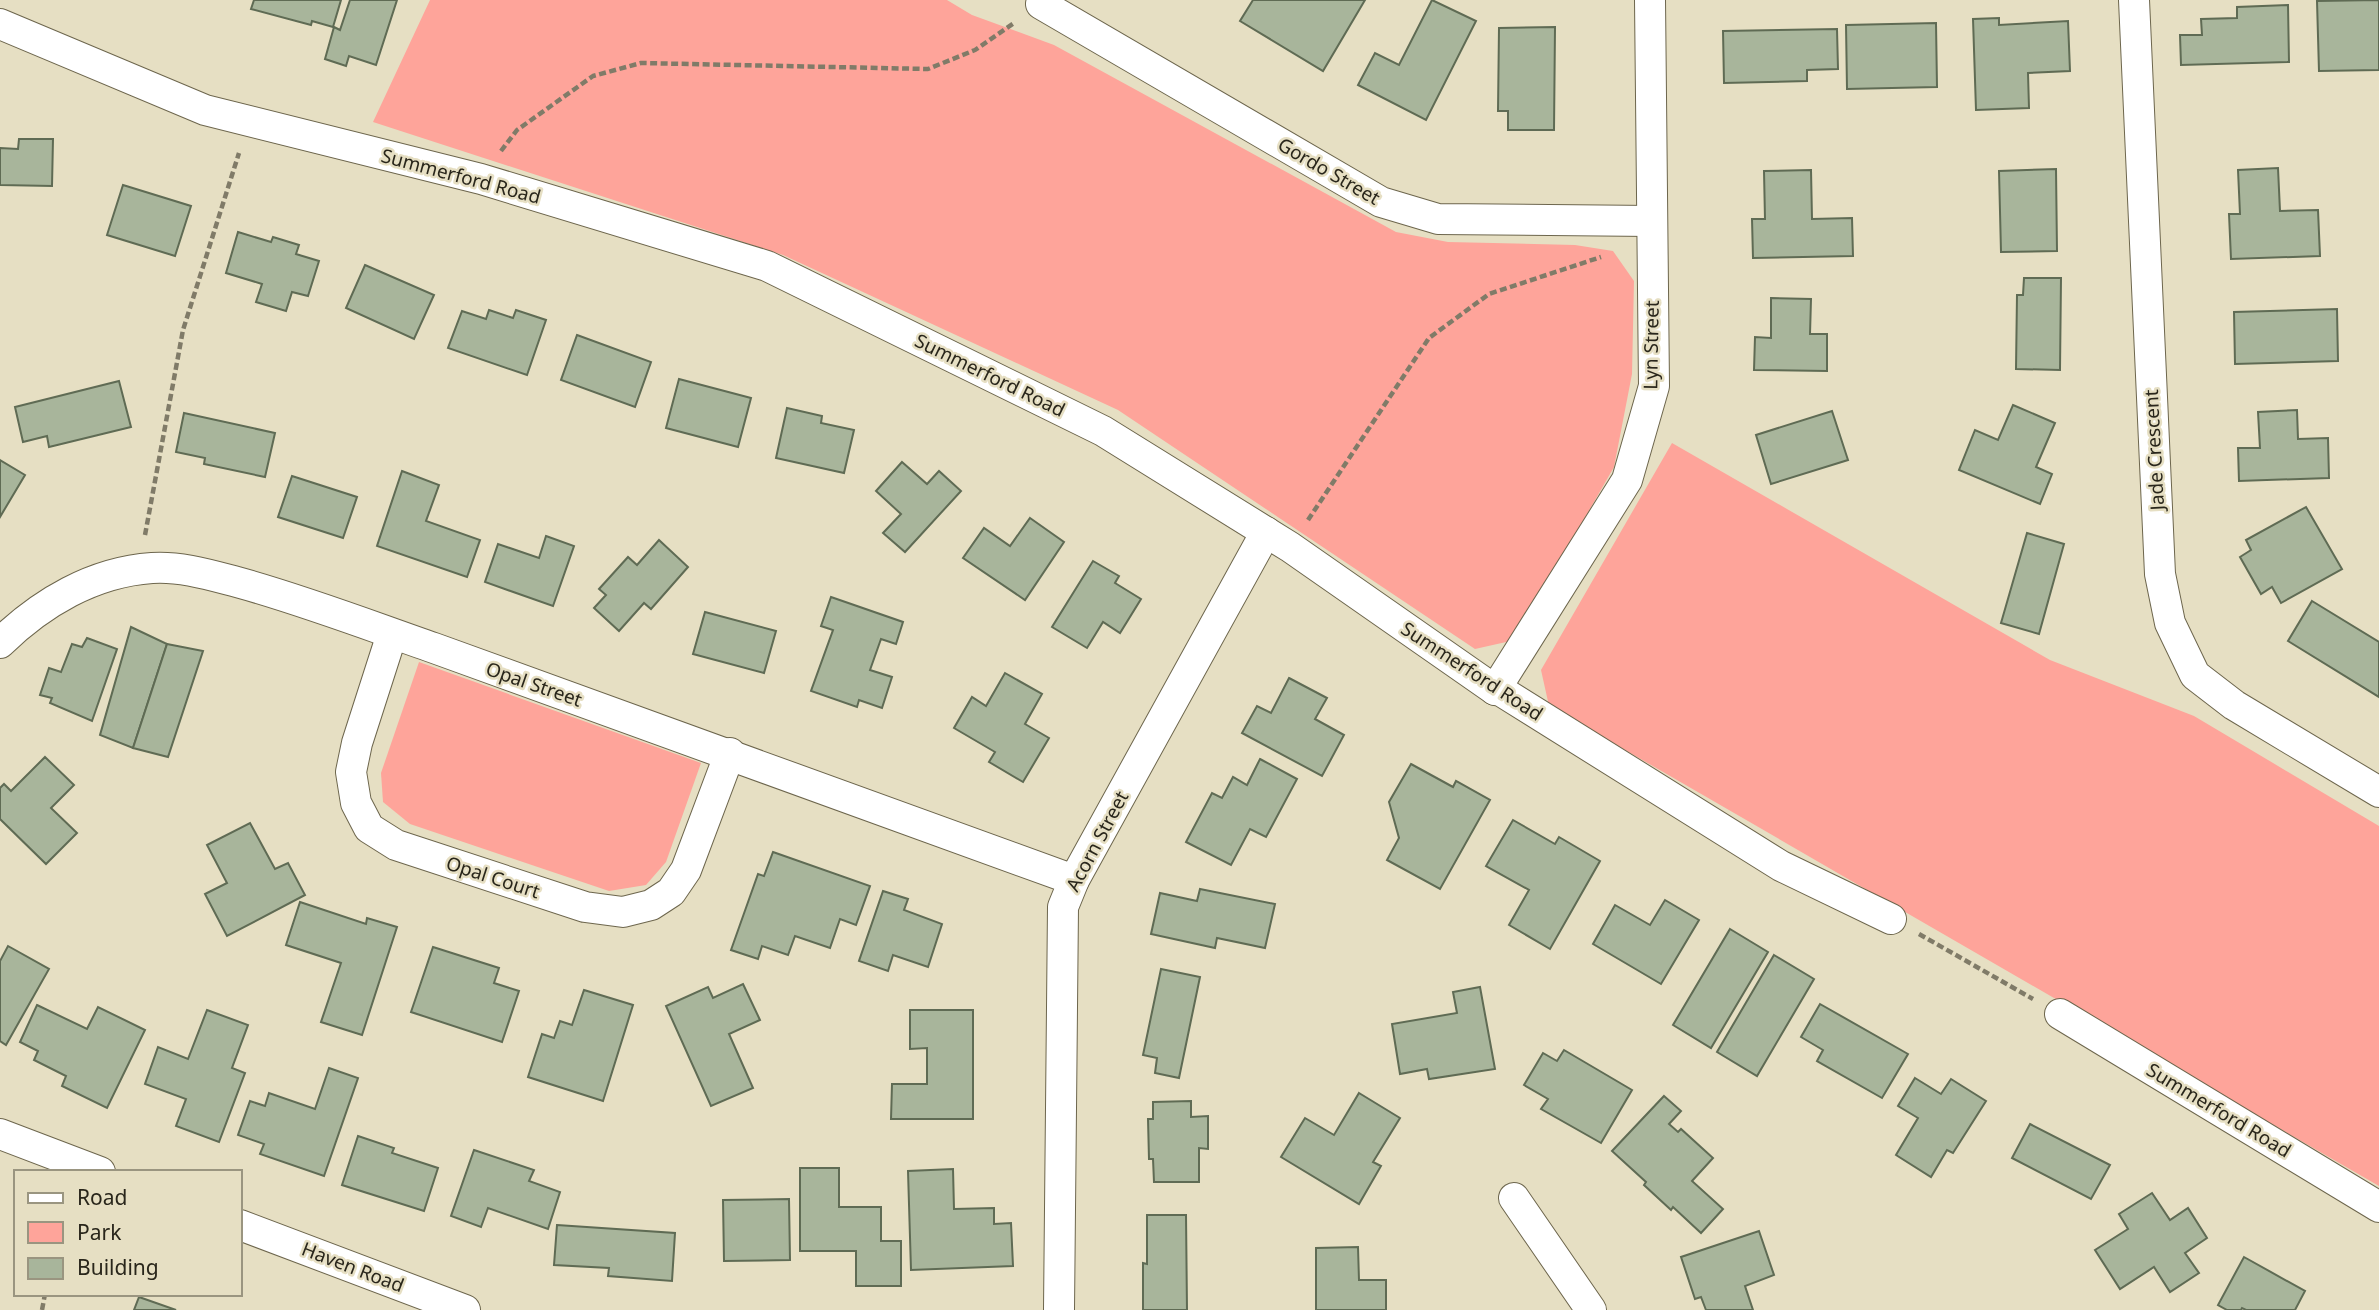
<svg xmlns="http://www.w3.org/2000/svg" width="2379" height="1310" viewBox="0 0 2379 1310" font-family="'Noto Sans',sans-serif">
  <rect width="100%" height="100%" fill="#e6dfc3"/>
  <g fill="#fea49a">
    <polygon points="430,0 947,0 972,15 1054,45 1396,232 1448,242 1575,245 1613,251 1634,281 1632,374 1614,467 1515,640 1475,649 1118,410 783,255 373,122"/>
    <polygon points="1672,443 2050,660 2194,716 2379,826 2379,1186 1549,706 1541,670"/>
    <polygon points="419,662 701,763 666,862 646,885 609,891 410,824 383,802 381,773"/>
  </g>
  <g fill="#a8b59b" stroke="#5f6b54" stroke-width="2">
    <polygon points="254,0 341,0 333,27 312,21 311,25 251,9"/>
    <polygon points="350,0 397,0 376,65 349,56 346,66 325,59 334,27 340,30"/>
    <polygon points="1253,0 1365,0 1323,71 1240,21"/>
    <polygon points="1432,0 1476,21 1426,120 1358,85 1375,53 1399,65"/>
    <polygon points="2379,0 2379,70 2319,71 2317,1"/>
    <polygon points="2288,5 2289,62 2181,65 2180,35 2202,35 2201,19 2237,18 2237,7"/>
    <polygon points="1999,18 1999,25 2068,21 2070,71 2028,73 2029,108 1976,110 1973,19"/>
    <polygon points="1936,23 1937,87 1847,89 1846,25"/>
    <polygon points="1555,27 1554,130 1508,130 1508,111 1498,111 1499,28"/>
    <polygon points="1837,29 1838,69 1807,70 1807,81 1724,83 1723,31"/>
    <polygon points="19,139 53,139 52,186 0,185 0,148 18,149"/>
    <polygon points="2278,168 2280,211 2318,210 2320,256 2231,259 2229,214 2240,214 2238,170"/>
    <polygon points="2056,169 2057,251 2001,252 1999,171"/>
    <polygon points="1811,170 1812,219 1852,218 1853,256 1753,258 1752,219 1765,219 1764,171"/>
    <polygon points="123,185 191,206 175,256 107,235"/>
    <polygon points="238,232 271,242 273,237 299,245 296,254 319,261 308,296 292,292 286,311 256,302 262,284 226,273"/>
    <polygon points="365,265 434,295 414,339 346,308"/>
    <polygon points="2024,278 2061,278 2060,370 2016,369 2017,295 2023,295"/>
    <polygon points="1771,298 1811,299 1810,334 1827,334 1827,371 1754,370 1755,337 1771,338"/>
    <polygon points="2337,309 2338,361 2235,364 2234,312"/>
    <polygon points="489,310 513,318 516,310 546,320 527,375 448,348 462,311 486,319"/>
    <polygon points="577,335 651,362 635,407 561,380"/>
    <polygon points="679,379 751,398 738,447 666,428"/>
    <polygon points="119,381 131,427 49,447 47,436 23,442 15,407"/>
    <polygon points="2013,405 2055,423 2036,467 2052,474 2040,504 1959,470 1975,430 1998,440"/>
    <polygon points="787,408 822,416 821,423 854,430 844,473 776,458"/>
    <polygon points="2297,410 2298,439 2328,438 2329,478 2239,481 2238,448 2260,448 2258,412"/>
    <polygon points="1832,411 1848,460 1771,484 1756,435"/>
    <polygon points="184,413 275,433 265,477 204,464 205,458 176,452"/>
    <polygon points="0,460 25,475 0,517"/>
    <polygon points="902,462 927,484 939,471 961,491 905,552 883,533 901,514 876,491"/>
    <polygon points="402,471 439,485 426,521 480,540 467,577 377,546"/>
    <polygon points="292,476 357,497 343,538 278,517"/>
    <polygon points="2306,507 2342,569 2281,603 2272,587 2261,594 2240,557 2251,550 2246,540"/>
    <polygon points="1030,518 1064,542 1025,600 963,558 984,528 1010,546"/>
    <polygon points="2027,533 2064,544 2039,634 2001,623"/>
    <polygon points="546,536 574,546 553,606 485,582 498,544 539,558"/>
    <polygon points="659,540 688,567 651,609 644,603 619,631 594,608 606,595 599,589 628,557 637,565"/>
    <polygon points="1093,561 1119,576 1115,583 1141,599 1120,633 1103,622 1087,648 1052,627"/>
    <polygon points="831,597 903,622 896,644 881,639 870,670 892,677 882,708 859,700 857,707 811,691 833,630 821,626"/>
    <polygon points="2312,601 2379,642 2379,697 2288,641"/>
    <polygon points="705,612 776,631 764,673 693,654"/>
    <polygon points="131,627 167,644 133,748 100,735"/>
    <polygon points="87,638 117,649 92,721 50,703 52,698 40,695 49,668 61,672 72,644 82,647"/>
    <polygon points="167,644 203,651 168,757 133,748"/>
    <polygon points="1005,673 1042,694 1025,724 1049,738 1023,782 989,762 995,752 954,728 972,697 986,706"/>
    <polygon points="1289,678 1327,698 1315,719 1344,735 1322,776 1242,733 1257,706 1271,713"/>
    <polygon points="45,757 74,785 51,808 77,833 46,864 0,819 0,788 4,784 11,791"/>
    <polygon points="1260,759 1297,779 1266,837 1250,829 1231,865 1186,842 1212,793 1222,798 1233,777 1247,785"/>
    <polygon points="1411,764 1453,787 1456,781 1490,800 1440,889 1387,860 1399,838 1389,802"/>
    <polygon points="1513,820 1555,844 1559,837 1600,861 1550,949 1509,925 1529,890 1486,866"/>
    <polygon points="250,823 275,869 288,863 305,895 227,936 205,894 227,883 207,845"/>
    <polygon points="773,852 870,886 856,925 840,919 830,948 795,936 788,955 762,946 758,959 731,950 758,874 764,876"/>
    <polygon points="1200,889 1275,904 1265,948 1217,938 1215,948 1151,934 1160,893 1197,901"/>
    <polygon points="883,891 908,899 904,910 942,924 928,967 893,955 888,971 859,961"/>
    <polygon points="1665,900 1699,920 1661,984 1593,944 1615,905 1650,925"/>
    <polygon points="300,902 366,924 367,918 397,927 362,1035 321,1022 341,963 286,945"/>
    <polygon points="1730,929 1768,952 1711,1048 1673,1025"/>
    <polygon points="8,946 49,969 6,1045 0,1041 0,961"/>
    <polygon points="433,947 499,968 494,983 519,991 502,1042 411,1012"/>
    <polygon points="1774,955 1814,979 1757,1076 1717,1052"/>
    <polygon points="1161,969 1200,977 1179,1078 1155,1073 1157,1058 1143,1055"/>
    <polygon points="743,984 760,1020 729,1034 753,1088 711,1106 666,1006 708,987 713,998"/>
    <polygon points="1480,987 1495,1069 1429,1079 1427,1069 1400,1074 1392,1024 1457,1013 1453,992"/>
    <polygon points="584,990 633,1005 603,1101 528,1077 542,1034 554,1038 560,1021 572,1025"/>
    <polygon points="1820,1004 1908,1054 1882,1098 1817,1061 1823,1050 1801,1037"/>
    <polygon points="37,1005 87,1029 98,1007 145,1030 107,1108 62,1086 66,1076 34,1060 38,1051 20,1042"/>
    <polygon points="207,1010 248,1025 232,1068 245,1073 219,1142 176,1126 186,1099 145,1084 158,1047 188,1059"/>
    <polygon points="910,1010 973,1010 973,1119 891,1119 892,1084 927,1084 927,1048 910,1049"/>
    <polygon points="1564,1050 1632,1090 1601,1143 1541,1109 1548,1099 1524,1085 1543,1053 1557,1061"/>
    <polygon points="329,1068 358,1078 324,1176 260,1154 264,1144 238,1135 250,1101 265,1106 269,1093 315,1109"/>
    <polygon points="1915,1078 1941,1094 1951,1079 1986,1101 1953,1153 1947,1150 1931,1177 1896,1155 1918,1118 1898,1106"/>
    <polygon points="1359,1093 1400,1118 1373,1162 1381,1166 1359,1204 1281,1157 1305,1118 1334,1135"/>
    <polygon points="1664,1096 1681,1111 1669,1124 1678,1132 1681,1129 1713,1158 1692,1181 1723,1209 1701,1233 1673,1207 1671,1210 1644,1185 1646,1182 1612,1151"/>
    <polygon points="1191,1101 1191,1117 1208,1116 1208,1149 1199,1148 1199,1182 1154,1182 1153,1159 1149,1159 1148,1119 1153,1119 1153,1102"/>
    <polygon points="2030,1124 2110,1165 2091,1199 2012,1158"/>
    <polygon points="358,1136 394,1148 392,1153 438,1168 424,1211 342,1185"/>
    <polygon points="474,1150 534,1170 529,1181 560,1192 548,1229 488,1208 481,1227 451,1216"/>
    <polygon points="800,1168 839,1168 839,1207 881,1207 881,1241 901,1241 901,1286 856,1286 856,1251 800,1251"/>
    <polygon points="953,1169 954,1209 994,1208 994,1224 1011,1223 1013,1266 911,1270 908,1171"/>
    <polygon points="2152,1193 2170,1220 2188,1208 2207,1238 2185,1253 2199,1273 2170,1292 2154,1267 2120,1289 2095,1250 2128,1229 2119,1214"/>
    <polygon points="789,1199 790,1260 724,1261 723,1200"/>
    <polygon points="1147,1215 1186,1215 1187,1310 1143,1310 1143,1263 1147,1264"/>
    <polygon points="557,1225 675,1233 672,1281 608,1276 609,1268 554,1265"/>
    <polygon points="1759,1231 1774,1275 1745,1286 1753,1310 1706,1310 1701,1297 1695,1299 1681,1257"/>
    <polygon points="1358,1247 1359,1280 1386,1280 1386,1310 1316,1310 1316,1248"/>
    <polygon points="2244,1257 2305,1291 2295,1310 2246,1310 2242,1308 2241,1310 2227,1310 2218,1305"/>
    <polygon points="139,1297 176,1310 134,1310"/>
  </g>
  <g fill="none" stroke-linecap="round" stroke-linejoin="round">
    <g stroke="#6d664d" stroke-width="32">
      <g id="street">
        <polyline points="1043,0 1041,4 1381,202 1438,219 1652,221"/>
        <polyline points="2134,0 2160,574 2170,623 2195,675 2234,705 2379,792"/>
        <polyline points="0,24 205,110 481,179 767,266 1103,431 1290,547 1495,690 1501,691 1781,866 1891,919"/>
        <polyline points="392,634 357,743 351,772 356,803 369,828 396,845 585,907 623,912 651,905 671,892 686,870 730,753"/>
        <path d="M0,643C41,603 93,572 152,568C180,566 210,575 237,582C303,600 368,625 434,648C648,724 861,802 1074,880"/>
        <polyline points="1495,690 1627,480 1654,386 1650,0"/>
        <polyline points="2060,1014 2379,1207"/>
        <polyline points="0,1134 100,1172"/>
        <polyline points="1514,1198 1591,1310"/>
        <polyline points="240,1225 465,1310"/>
        <polyline points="1059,1310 1063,907 1074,880 1266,532"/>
      </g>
    </g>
    <g stroke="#807b68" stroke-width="4.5" stroke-dasharray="7 3.5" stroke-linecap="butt">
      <polyline points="501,151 517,130 593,76 641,63 928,69 975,50 1014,23"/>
      <polyline points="1308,520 1429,338 1489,294 1601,257"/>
      <polyline points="145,535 183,330 239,153"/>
      <polyline points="1919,934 2033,999"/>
      <polyline points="42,1310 45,1294"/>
    </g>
    <use href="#street" stroke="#fff" stroke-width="30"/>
  </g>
  <g text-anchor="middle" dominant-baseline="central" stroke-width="5" stroke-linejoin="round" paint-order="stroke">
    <g font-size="19" fill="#29261b" stroke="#e6dfc3">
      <text transform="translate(1329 171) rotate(30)">Gordo Street</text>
      <text transform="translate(461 176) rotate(15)">Summerford Road</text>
      <text transform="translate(1651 345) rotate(-89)">Lyn Street</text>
      <text transform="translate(990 375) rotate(26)">Summerford Road</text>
      <text transform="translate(2154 450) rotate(-93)">Jade Crescent</text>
      <text transform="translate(1472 671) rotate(33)">Summerford Road</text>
      <text transform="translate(534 684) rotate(19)">Opal Street</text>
      <text transform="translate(1097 841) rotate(-62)">Acorn Street</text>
      <text transform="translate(493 877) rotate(18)">Opal Court</text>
      <text transform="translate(2219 1110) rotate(31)">Summerford Road</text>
      <text transform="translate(353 1267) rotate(21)">Haven Road</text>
    </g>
  </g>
  <rect x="14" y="1170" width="228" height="126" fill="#e6dfc3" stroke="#9a9580" stroke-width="2"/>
  <rect x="28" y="1193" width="35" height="10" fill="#ffffff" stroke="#9a9580" stroke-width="2"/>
  <text x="77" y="1205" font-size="21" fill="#29261b">Road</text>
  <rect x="28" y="1222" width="35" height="21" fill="#fea49a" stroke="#9a9580" stroke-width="2"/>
  <text x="77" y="1240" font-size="21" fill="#29261b">Park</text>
  <rect x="28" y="1258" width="35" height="21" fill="#a8b59b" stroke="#9a9580" stroke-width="2"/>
  <text x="77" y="1275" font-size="21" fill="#29261b">Building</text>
</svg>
